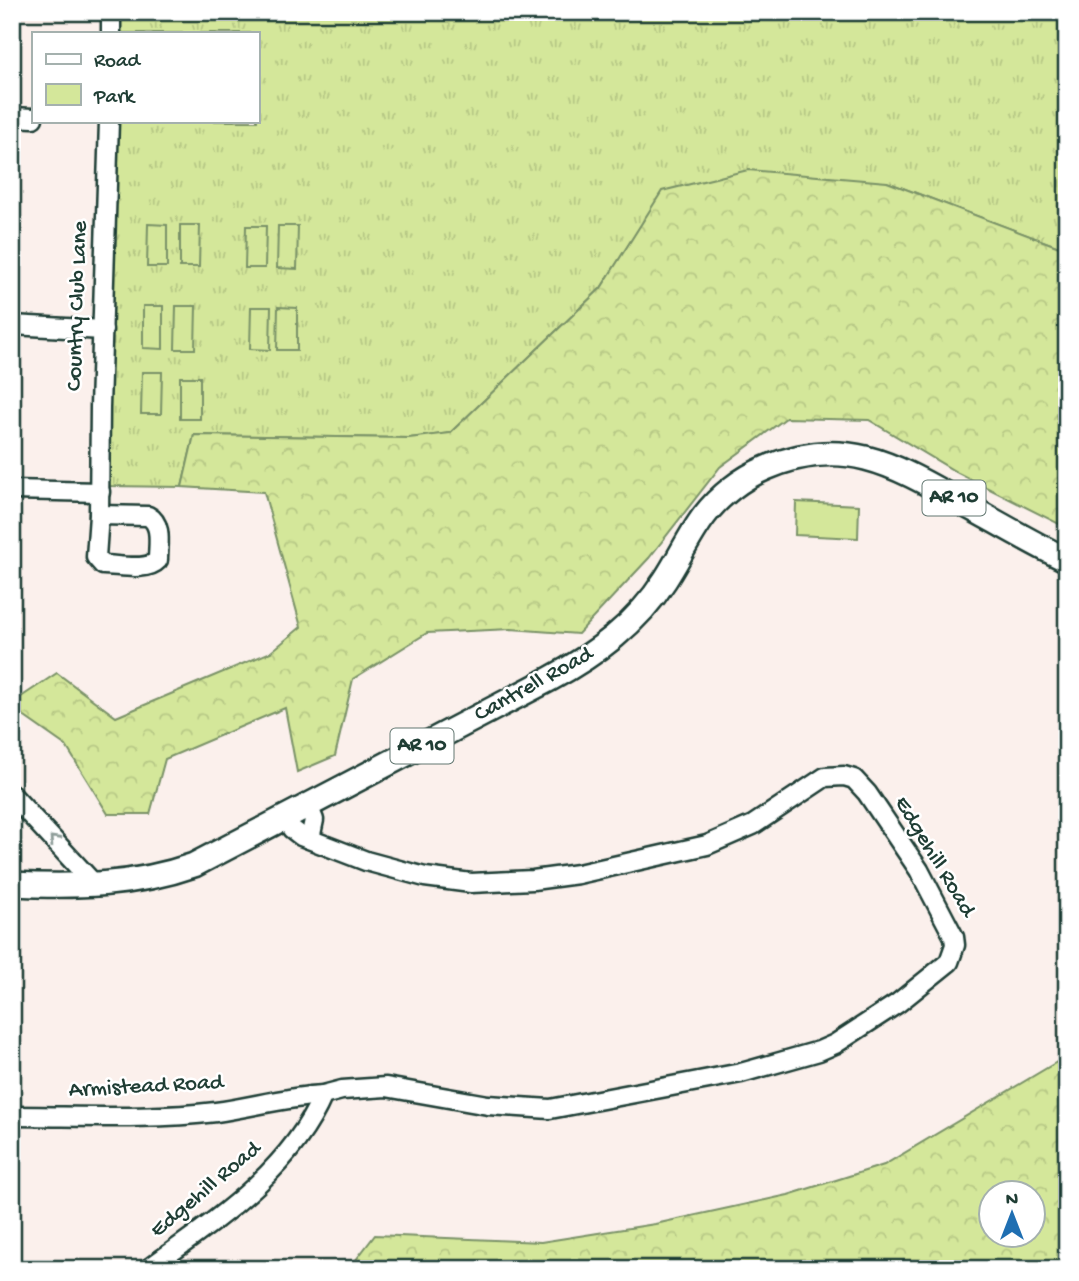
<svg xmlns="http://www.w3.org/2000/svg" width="1079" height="1281" viewBox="0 0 1079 1281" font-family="'Gochi Hand',sans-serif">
  <defs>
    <pattern id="grass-tufts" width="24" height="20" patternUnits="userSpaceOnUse" patternTransform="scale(1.75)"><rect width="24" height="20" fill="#d4e79a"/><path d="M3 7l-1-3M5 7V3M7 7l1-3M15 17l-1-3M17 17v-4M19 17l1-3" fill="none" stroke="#b6c785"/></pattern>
    <pattern id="forest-crowns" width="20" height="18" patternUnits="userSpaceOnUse" patternTransform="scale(1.75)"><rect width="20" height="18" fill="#d4e79a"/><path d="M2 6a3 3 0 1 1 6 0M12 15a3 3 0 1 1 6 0" fill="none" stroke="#b6c785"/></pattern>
  </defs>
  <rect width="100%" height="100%" fill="#fbf0ec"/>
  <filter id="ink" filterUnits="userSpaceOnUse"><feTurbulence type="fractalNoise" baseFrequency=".0143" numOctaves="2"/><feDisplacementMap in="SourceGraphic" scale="14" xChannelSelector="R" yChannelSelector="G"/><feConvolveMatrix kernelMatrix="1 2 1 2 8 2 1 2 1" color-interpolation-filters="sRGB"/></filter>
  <g filter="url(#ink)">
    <polygon fill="url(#grass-tufts)" stroke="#7a9267" stroke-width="2" points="117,12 1067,12 1067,250 887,182 663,191 601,288 450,433 409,438 194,435 182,487 108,486 115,121 257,121 257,33 116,33"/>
    <g fill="url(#forest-crowns)" stroke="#7a9267" stroke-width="2" fill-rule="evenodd">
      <polygon points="748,170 887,182 1067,250 1067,528 958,473 869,420 786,418 720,467 649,558 578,634 511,629 427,633 353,679 335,756 297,772 285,708 165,759 150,814 108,814 66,746 12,708 12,703 57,673 116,717 271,652 301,627 264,492 182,487 194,435 409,438 450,433 601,288 662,191"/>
      <path d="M1067,1056V1269H349L375,1235L541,1242L655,1224L788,1195L884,1165ZM992,1194H1034V1236H992Z"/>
    </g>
    <g fill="#d4e79a" stroke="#7a9267" stroke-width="2">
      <polygon points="148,224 167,225 167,267 147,267"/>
      <polygon points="180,225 200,225 199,267 180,267"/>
      <polygon points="246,226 266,226 265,268 245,268"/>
      <polygon points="278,226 298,226 297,269 277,268"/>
      <polygon points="143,306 163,306 163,349 143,348"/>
      <polygon points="176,306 196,306 195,349 175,349"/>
      <polygon points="251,307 271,307 270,350 250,349"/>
      <polygon points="278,307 297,308 297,350 277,350"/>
      <polygon points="142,372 162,372 161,414 141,414"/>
      <rect x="180" y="377" width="20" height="42"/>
      <polygon points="796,502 859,505 858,538 795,535"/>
    </g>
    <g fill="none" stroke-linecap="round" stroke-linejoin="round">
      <g stroke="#1f3d34" stroke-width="23">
        <g id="minor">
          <polyline points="111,33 111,12"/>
          <polyline points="12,117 33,118"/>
          <polyline points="12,325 103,330"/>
          <polyline points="12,490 100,492"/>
          <polyline points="99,515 100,407 109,121"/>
          <path d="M99,515L148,516C163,524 158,545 158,560C147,572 118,565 103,565L96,557Z"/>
          <polyline points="12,795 95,885"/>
          <polyline points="308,805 314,820 310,839"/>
          <path d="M12,1116C79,1116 151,1120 216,1112C252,1107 286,1097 323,1095"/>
          <path d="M148,1269C214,1221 290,1172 323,1095L342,1090L386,1087L488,1105L550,1109L741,1073L819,1051L835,1044L898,1003L949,962L955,945L954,937L919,870L867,793L854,779L844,776L825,777L753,825L707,845L578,874L533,880L471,883L425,877L366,861L301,836L292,829L285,818"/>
        </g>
      </g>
      <g stroke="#1f3d34" stroke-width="28">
        <path id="major" d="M12,884C75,887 134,886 194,865L550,679C596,654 637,624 665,580C679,559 689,536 704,516C719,496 742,478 766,468C843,435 893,464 960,502C995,521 1030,542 1067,560"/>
      </g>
      <use href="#minor" stroke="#fff" stroke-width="18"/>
      <use href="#major" stroke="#fff" stroke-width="23"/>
    </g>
    <defs><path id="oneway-chevron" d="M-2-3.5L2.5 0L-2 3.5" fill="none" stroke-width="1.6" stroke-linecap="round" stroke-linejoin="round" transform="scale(1.75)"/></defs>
    <use stroke="#8f9e9a" href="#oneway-chevron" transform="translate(54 840) rotate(-133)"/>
  </g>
  <g text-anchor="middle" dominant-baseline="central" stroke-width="5" stroke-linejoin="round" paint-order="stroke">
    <g fill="#fff" stroke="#627771" stroke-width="2">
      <rect x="922.5" y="480.5" width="63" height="35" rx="5"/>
      <rect x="390.5" y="728.5" width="63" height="35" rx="5"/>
    </g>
    <g font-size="21" font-weight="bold" fill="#1f3d34">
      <text x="954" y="498">AR 10</text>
      <text x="422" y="746">AR 10</text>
    </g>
    <g font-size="23" fill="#1f3d34" stroke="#fff">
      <text transform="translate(78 306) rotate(-88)">Country Club Lane</text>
      <text transform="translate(534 685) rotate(-29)">Cantrell Road</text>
      <text transform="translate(934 857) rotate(59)">Edgehill Road</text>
      <text transform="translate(146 1087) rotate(-3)">Armistead Road</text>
      <text transform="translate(206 1190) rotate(-40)">Edgehill Road</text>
    </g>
  </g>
  <rect width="1079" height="1281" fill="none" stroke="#fff" stroke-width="42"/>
  <rect x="21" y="21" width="1037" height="1239" fill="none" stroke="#1f3d34" stroke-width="2.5" filter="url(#ink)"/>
  <rect x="32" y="32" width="228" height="91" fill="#ffffff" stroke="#a5b1ae" stroke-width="2"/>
  <rect x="46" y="54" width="35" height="10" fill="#ffffff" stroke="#a5b1ae" stroke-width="2"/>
  <text x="94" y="66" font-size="21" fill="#1f3d34">Road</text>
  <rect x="46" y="84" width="35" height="21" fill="#d4e79a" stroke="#a5b1ae" stroke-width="2"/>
  <text x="94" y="102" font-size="21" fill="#1f3d34">Park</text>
  <g transform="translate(1012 1214)"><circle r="33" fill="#ffffff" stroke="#a5b1ae" stroke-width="2"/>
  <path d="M0-5L12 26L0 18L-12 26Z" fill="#1f6fb2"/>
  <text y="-10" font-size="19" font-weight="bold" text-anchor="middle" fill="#1f3d34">N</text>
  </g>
</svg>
